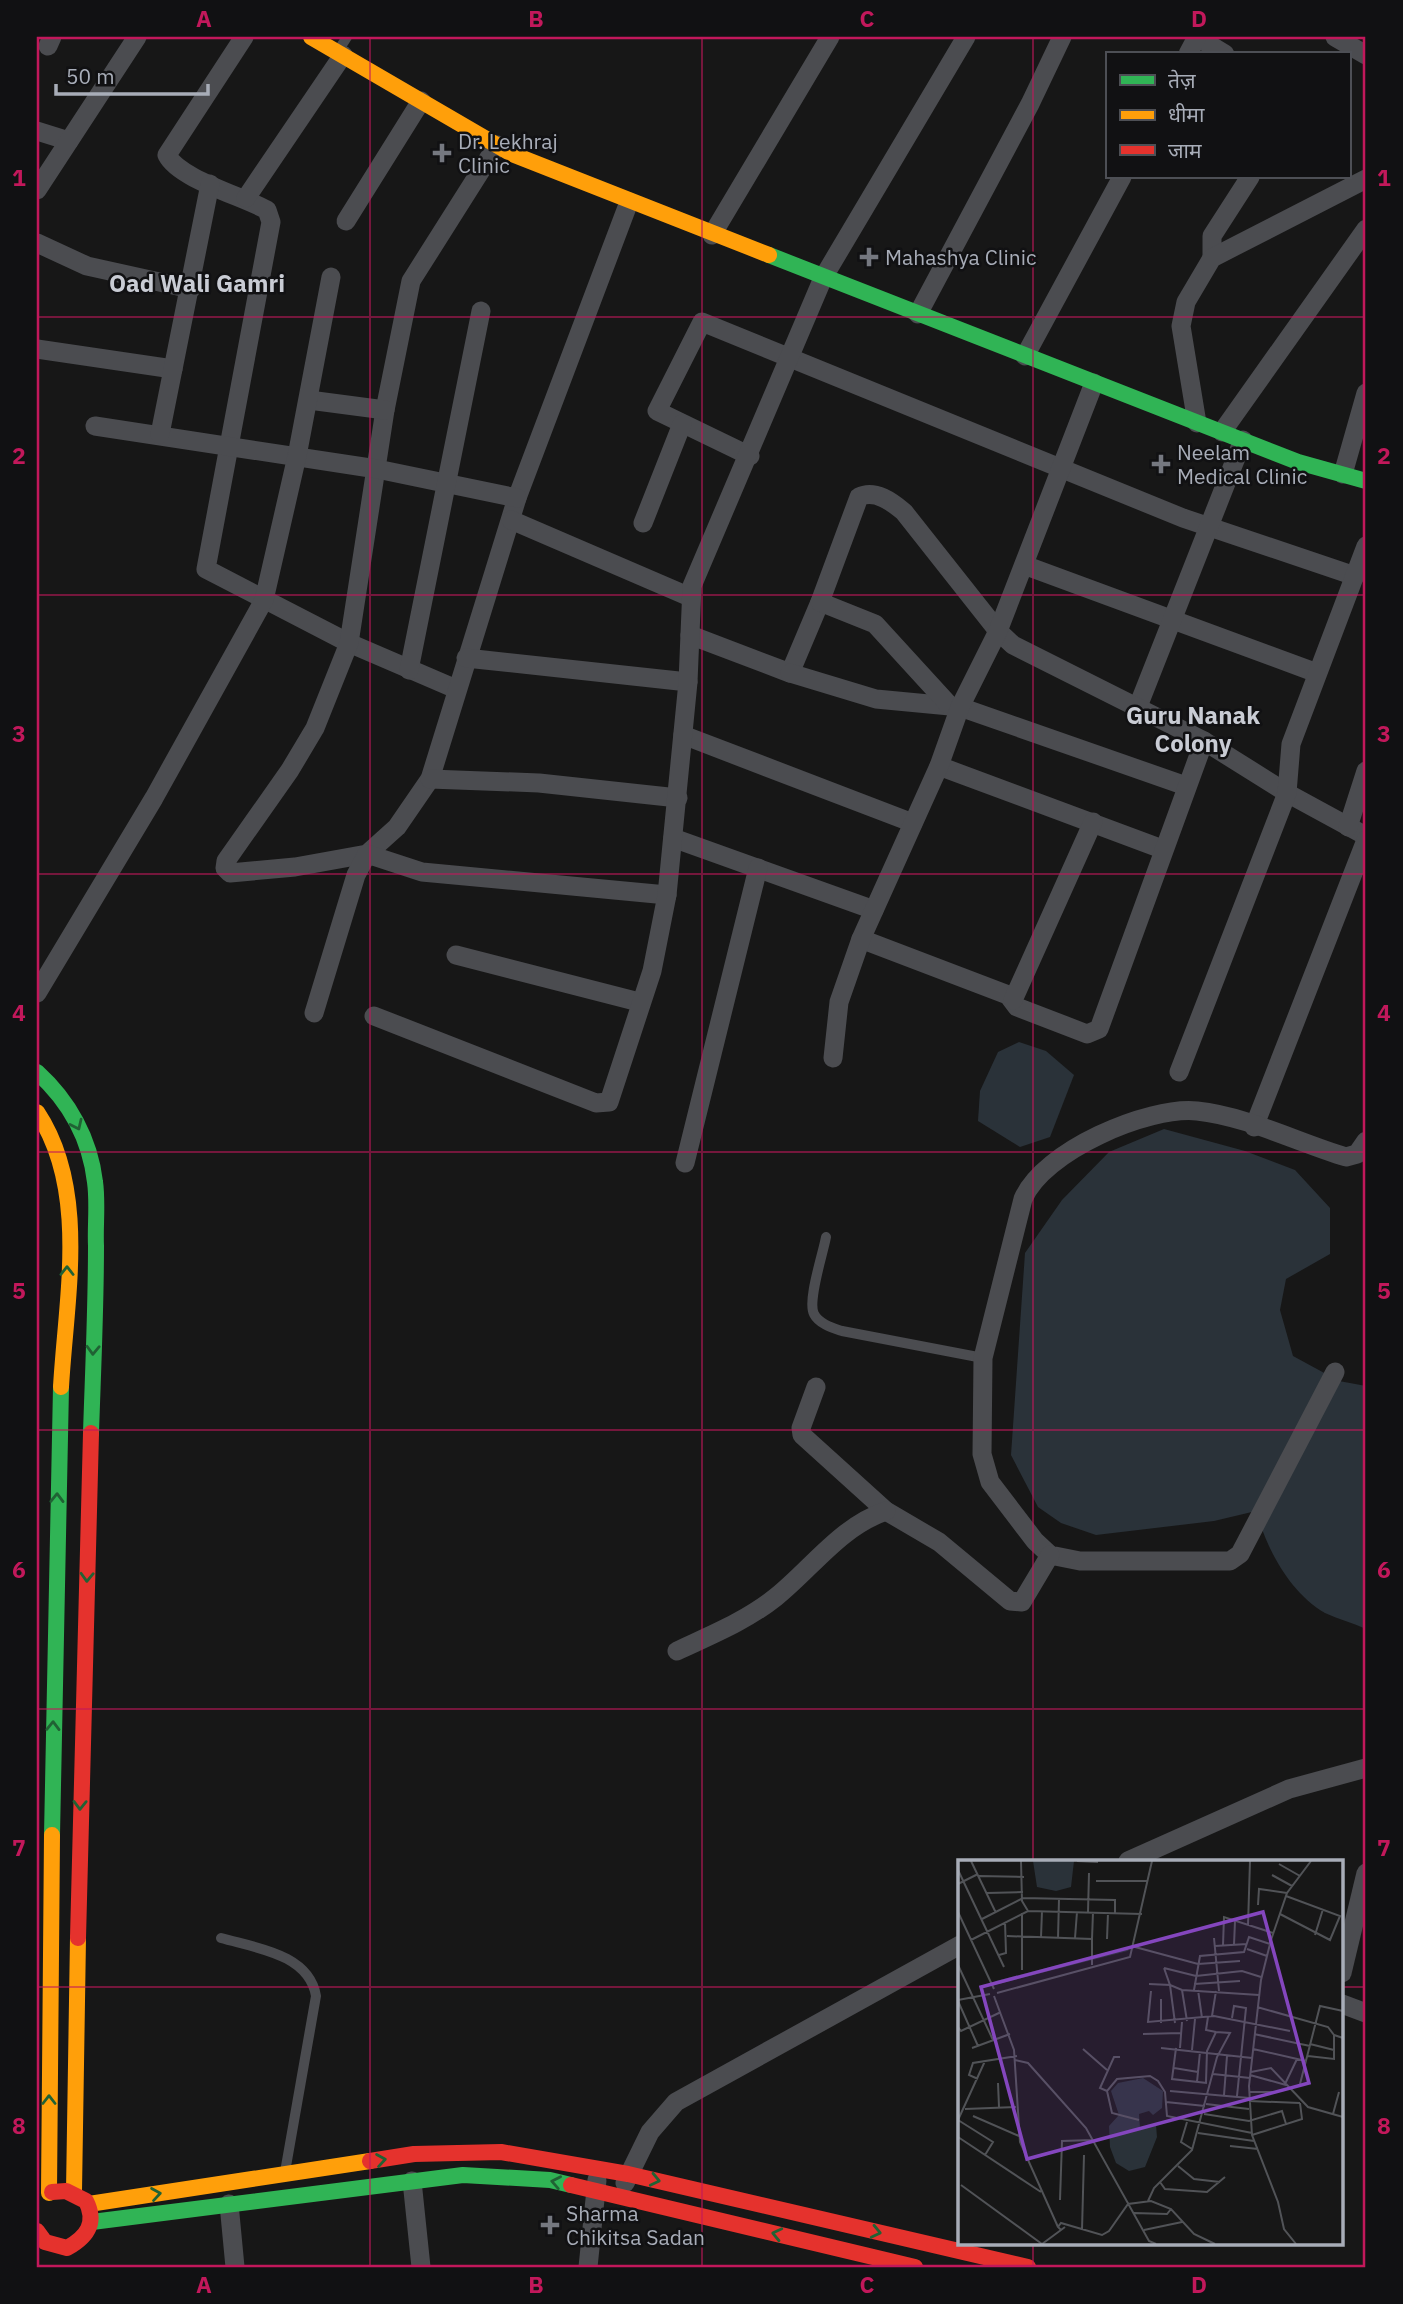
<svg xmlns="http://www.w3.org/2000/svg" width="1403" height="2304" viewBox="0 0 1403 2304" font-family="'IBM Plex Sans','Noto Sans Devanagari',sans-serif">
  <rect width="100%" height="100%" fill="#171717"/>
  <g fill="#2a3239">
    <polygon points="1019,1042 1046,1051 1074,1075 1050,1137 1020,1147 978,1121 980,1091 998,1052"/>
    <path d="M1164,1129L1245,1151L1295,1170L1330,1208V1254L1286,1279L1280,1310L1293,1356L1339,1381L1366,1386V1629C1353,1623 1338,1619 1325,1613C1289,1592 1267,1549 1256,1511L1214,1521L1096,1535L1061,1523L1038,1507L1011,1455L1025,1253L1062,1200L1109,1152Z"/>
  </g>
  <g fill="none" stroke-linecap="round" stroke-linejoin="round">
    <g stroke="#4b4c50" stroke-width="10">
      <polyline points="338,51 347,37"/>
      <path d="M826,1237C823,1254 807,1301 814,1314C819,1324 833,1328 842,1331L983,1358"/>
      <path d="M221,1938C256,1948 309,1954 316,1996L285,2172"/>
    </g>
    <g stroke="#4b4c50" stroke-width="19">
      <path d="M244,37L167,155C179,179 242,196 267,210L271,222L206,569L349,643L456,689"/>
      <polyline points="1197,37 1225,54"/>
      <polyline points="1335,37 1366,55"/>
      <polyline points="48,46 52,37"/>
      <polyline points="1188,54 1197,37"/>
      <polyline points="37,131 69,141"/>
      <polyline points="497,145 411,281 385,410 349,643 315,728 290,770 226,861 225,868 230,873 295,867 367,854 397,827 430,779 517,498 629,202"/>
      <polyline points="37,190 137,37"/>
      <polyline points="246,198 343,55"/>
      <polyline points="346,221 421,101"/>
      <polyline points="712,235 830,37"/>
      <polyline points="37,243 87,266 191,289"/>
      <polyline points="1212,258 1212,236 1250,177"/>
      <polyline points="918,314 1030,104 1062,37"/>
      <polyline points="37,349 173,369"/>
      <polyline points="1025,356 1122,177"/>
      <polyline points="309,400 385,410"/>
      <polyline points="1197,423 1181,326 1186,302 1212,258 1366,179"/>
      <polyline points="95,426 377,469 517,498"/>
      <polyline points="1222,432 1366,229"/>
      <polyline points="160,434 210,184"/>
      <polyline points="750,456 657,411 702,322 1183,518 1355,576"/>
      <polyline points="1343,474 1366,393"/>
      <polyline points="511,520 690,597"/>
      <polyline points="643,523 682,424"/>
      <polyline points="1024,565 1317,673"/>
      <polyline points="690,635 790,673 820,602"/>
      <polyline points="466,658 688,682"/>
      <polyline points="409,670 481,311"/>
      <polyline points="790,673 876,699 950,706"/>
      <polyline points="1137,709 1243,440"/>
      <polyline points="683,735 913,823"/>
      <polyline points="939,766 1162,849"/>
      <polyline points="430,779 539,783 678,798"/>
      <path d="M1186,786L960,707L950,706L875,624L820,602L859,497C875,489 892,502 904,512L998,631L1013,645L1204,741L1287,793L1366,836"/>
      <polyline points="1348,827 1366,771"/>
      <polyline points="673,838 874,910"/>
      <polyline points="861,939 1008,995 1017,1007 1087,1034 1099,1029 1204,741"/>
      <polyline points="456,955 639,1002"/>
      <polyline points="37,993 154,798 264,600 297,456 331,277"/>
      <polyline points="1013,1000 1093,822"/>
      <polyline points="314,1013 356,875 367,854 422,872 667,895"/>
      <polyline points="374,1016 596,1103 609,1102 652,971 667,895 688,682 692,586 823,278 966,37"/>
      <polyline points="833,1058 839,1002 861,939 939,766 960,707 998,631 1094,383"/>
      <polyline points="1179,1072 1287,793 1291,744 1366,546"/>
      <polyline points="1254,1127 1366,840"/>
      <polyline points="685,1163 758,868"/>
      <path d="M1335,1372L1240,1554L1230,1561H1080L1050,1555L1035,1541L990,1482L982,1454L983,1358L1023,1199C1043,1151 1148,1106 1197,1111C1246,1116 1299,1143 1346,1157L1357,1154L1366,1141"/>
      <polyline points="816,1387 801,1428 802,1435 886,1511 939,1542 1010,1601 1022,1602 1050,1555"/>
      <path d="M677,1651C711,1635 746,1621 776,1597C813,1567 840,1527 886,1511"/>
      <polyline points="1128,1861 1289,1789 1366,1768"/>
      <polyline points="1342,1973 1366,1873"/>
      <polyline points="1342,2004 1366,2013"/>
      <polyline points="412,2181 421,2267"/>
      <polyline points="625,2183 650,2132 676,2102 960,1945"/>
      <polyline points="229,2204 235,2267"/>
      <polyline points="588,2267 597,2180"/>
    </g>
    <g stroke="#30b455" stroke-width="16">
      <polyline points="769,255 1298,462 1366,481"/>
      <path d="M37,1072C69,1101 90,1139 95,1182C98,1203 95,1226 96,1246C96,1309 93,1371 91,1433"/>
      <polyline points="52,1835 61,1387"/>
      <polyline points="92,2222 463,2175 550,2180 571,2185"/>
    </g>
    <g stroke="#ff9f0a" stroke-width="16">
      <polyline points="311,37 512,154 769,255"/>
      <path d="M37,1112C89,1190 66,1298 61,1387"/>
      <polyline points="74,2191 78,1938"/>
      <polyline points="49,2193 52,1835"/>
      <polyline points="89,2204 370,2161"/>
    </g>
    <g stroke="#e5322d" stroke-width="16">
      <polyline points="78,1938 91,1433"/>
      <polyline points="370,2161 414,2154 501,2152 628,2174 1028,2267"/>
      <polyline points="571,2185 915,2267"/>
      <path d="M37,2231L45,2242L67,2248C87,2237 97,2223 86,2201L66,2191L52,2192"/>
    </g>
  </g>
  <defs><path id="oneway-chevron" d="M-2-3.5L2.5 0L-2 3.5" fill="none" stroke-width="1.6" stroke-linecap="round" stroke-linejoin="round" transform="scale(1.75)"/></defs>
  <g stroke="#206234">
    <use href="#oneway-chevron" transform="translate(77 1125) rotate(65)"/>
    <use href="#oneway-chevron" transform="translate(67 1271) rotate(-90)"/>
    <use href="#oneway-chevron" transform="translate(93 1350) rotate(92)"/>
    <use href="#oneway-chevron" transform="translate(57 1498) rotate(-89)"/>
    <use href="#oneway-chevron" transform="translate(87 1577) rotate(92)"/>
    <use href="#oneway-chevron" transform="translate(53 1726) rotate(-89)"/>
    <use href="#oneway-chevron" transform="translate(80 1805) rotate(91)"/>
    <use href="#oneway-chevron" transform="translate(49 2100) rotate(-90)"/>
    <use href="#oneway-chevron" transform="translate(381 2160) rotate(-9)"/>
    <use href="#oneway-chevron" transform="translate(655 2180) rotate(13)"/>
    <use href="#oneway-chevron" transform="translate(556 2182) rotate(-169)"/>
    <use href="#oneway-chevron" transform="translate(156 2194) rotate(-9)"/>
    <use href="#oneway-chevron" transform="translate(876 2232) rotate(13)"/>
    <use href="#oneway-chevron" transform="translate(777 2234) rotate(-167)"/>
  </g>
  <path fill="none" stroke="#c2185b" stroke-width="2" stroke-opacity="0.55" d="M370,37V2267M702,37V2267M1033,37V1861M37,317H1366M37,595H1366M37,874H1366M37,1152H1366M37,1430H1366M37,1709H1366M37,1987H960M1342,1987H1366M1033,2243V2267"/>
  <g fill="#757880" stroke="#111113" stroke-width="2.5">
    <path d="M438.5 142.5h7v7h7v7h-7v7h-7v-7h-7v-7h7z"/>
    <path d="M865.5 246.5h7v7h7v7h-7v7h-7v-7h-7v-7h7z"/>
    <path d="M1157.5 453.5h7v7h7v7h-7v7h-7v-7h-7v-7h7z"/>
    <path d="M546.5 2214.5h7v7h7v7h-7v7h-7v-7h-7v-7h7z"/>
  </g>
  <g text-anchor="middle" dominant-baseline="central" stroke-width="5" stroke-linejoin="round" paint-order="stroke">
    <g font-size="21" fill="#a8adb8" stroke="#111113" text-anchor="start">
      <text x="458" y="141">Dr. Lekhraj<tspan x="458" dy="24">Clinic</tspan></text>
      <text x="885" y="257">Mahashya Clinic</text>
      <text x="1177" y="452">Neelam<tspan x="1177" dy="24">Medical Clinic</tspan></text>
      <text x="566" y="2213">Sharma<tspan x="566" dy="24">Chikitsa Sadan</tspan></text>
    </g>
    <g font-size="24" font-weight="bold" fill="#c9ccd4" stroke="#111113">
      <text x="197" y="283">Oad Wali Gamri</text>
      <text x="1193" y="715">Guru Nanak<tspan x="1193" dy="28">Colony</tspan></text>
    </g>
  </g>
  <g transform="translate(958 1860)">
    <rect width="385" height="385" fill="#171717"/>
    <path d="M75,1H116L113,27L98,31L79,27ZM185,218L205,231L204,248L195,255L191,251L181,254L182,268L198,265L199,277L187,307L171,311L158,303L152,287L151,266L161,255L153,231L160,223Z" fill="#2a3239"/>
    <path fill="none" stroke="#2a3239" stroke-width="3.5" d="M37,123L170,89"/>
    <path fill="none" stroke="#515357" stroke-width="2" d="M13,1L38,53M63,1L64,41L70,51M119,1L140,2M321,4L342,16M0,10L46,107M314,15L334,26M21,16L66,17M138,21H189M0,24L20,14M29,33L65,32M300,45L301,29L329,33M0,52L36,129M130,52L131,13M64,53V110M322,54L372,80L382,56L328,36M24,59L65,38L157,40V53M290,65L292,1M357,75L365,49M49,76L134,79V105M83,77L84,51M100,78L101,39M117,78L119,52M256,78L261,131M134,79L135,52M149,79L150,53M13,80L70,51L184,54M265,85L266,57L315,73M276,85L277,61M257,86L289,84M177,87L240,104L282,101M289,89L309,96M41,95L48,93L47,62M0,105L35,180M206,108L212,125L224,130L301,135M206,108L238,116L284,111L303,117M191,124L212,125L217,163M236,124L282,121M224,130L229,161M236,130L242,96L286,92L291,77L312,84M240,130L244,158M193,131L190,162L256,156L332,171M39,133L172,97L194,1M36,136L56,190L62,282L100,367M203,139V163M0,140L32,134M0,141L20,186M299,147L370,167L376,175M254,156L258,131M250,157L248,170L258,172M274,158L276,146L288,148L279,236M0,167L3,171L43,152M185,174L223,173M296,174L352,186M352,184L376,190M14,188L52,174M203,188L294,198M218,188L214,219L249,223M222,188L224,162M125,189L149,210M295,189L348,201M234,190L237,159M350,196L376,199V175L385,178M57,200L70,203L128,268L191,381L198,384M216,208L240,212M293,212L313,208L350,247L385,257M255,214L292,218M292,215L328,225M20,219L11,215L15,203L59,196M239,222L242,192M40,223L41,247M327,224L339,199M342,224L362,146L385,151M149,231L142,228L156,197H162M212,231L291,238M291,232H315M266,235L269,196M291,241L342,243M208,242L247,246M248,244L291,249M7,249L58,247M246,254L291,261L324,251L328,264M375,254L381,232M15,256L61,276M0,260L27,201M0,260L35,282L27,295M181,260L154,253L149,231L159,219L192,216L200,221L207,232L209,256L294,273M229,262L223,282L234,289M240,273L296,281M294,275L344,259L342,243M0,277L83,332M272,286L300,289M220,306L236,319L262,322M202,322L207,329L249,332L267,317M3,325L84,384M102,340L104,281L135,280M190,341L196,328L234,290L259,197L272,173L258,172L249,191L248,222M176,353L209,354L213,349M107,367L103,370L100,367L103,363L144,375L151,371L170,344L193,341L213,349L236,374L257,384M124,370L126,295M186,370L224,362M84,384L103,370M338,384L326,369L320,342L294,275L291,226L303,120L313,80L329,33L353,1"/>
    <path fill="#8446be" fill-opacity="0.15" stroke="#8446be" stroke-width="3.5" d="M305,52L351,223L69,299L23,127Z"/>
    <rect width="385" height="385" fill="none" stroke="#a8adb8" stroke-width="3.5"/>
  </g>
  <rect width="1403" height="2304" fill="none" stroke="#111113" stroke-width="77"/>
  <rect x="1106" y="52" width="245" height="126" fill="#111113" stroke="#4d4f55" stroke-width="2"/>
  <rect x="1120" y="75" width="35" height="10" fill="#30b455" stroke="#4d4f55" stroke-width="2"/>
  <text x="1168" y="88" font-size="21" fill="#a8adb8">तेज़</text>
  <rect x="1120" y="110" width="35" height="10" fill="#ff9f0a" stroke="#4d4f55" stroke-width="2"/>
  <text x="1168" y="122" font-size="21" fill="#a8adb8">धीमा</text>
  <rect x="1120" y="145" width="35" height="10" fill="#e5322d" stroke="#4d4f55" stroke-width="2"/>
  <text x="1168" y="158" font-size="21" fill="#a8adb8">जाम</text>
  <path d="M56 84v10h152v-10" fill="none" stroke="#a8adb8" stroke-width="3.5"/>
  <text x="66" y="84" font-size="21" fill="#a8adb8" stroke="#111113" stroke-width="5" paint-order="stroke">50 m</text>
  <rect x="38" y="38" width="1326" height="2228" fill="none" stroke="#c2185b" stroke-width="2.5"/>
  <g font-size="23" text-anchor="middle" font-weight="bold" fill="#c2185b">
    <text x="204" y="27">A</text>
    <text x="536" y="27">B</text>
    <text x="867" y="27">C</text>
    <text x="1199" y="27">D</text>
    <text x="19" y="186">1</text>
    <text x="1384" y="186">1</text>
    <text x="19" y="464">2</text>
    <text x="1384" y="464">2</text>
    <text x="19" y="742">3</text>
    <text x="1384" y="742">3</text>
    <text x="19" y="1021">4</text>
    <text x="1384" y="1021">4</text>
    <text x="19" y="1299">5</text>
    <text x="1384" y="1299">5</text>
    <text x="19" y="1578">6</text>
    <text x="1384" y="1578">6</text>
    <text x="19" y="1856">7</text>
    <text x="1384" y="1856">7</text>
    <text x="19" y="2134">8</text>
    <text x="1384" y="2134">8</text>
    <text x="204" y="2293">A</text>
    <text x="536" y="2293">B</text>
    <text x="867" y="2293">C</text>
    <text x="1199" y="2293">D</text>
  </g>
</svg>
